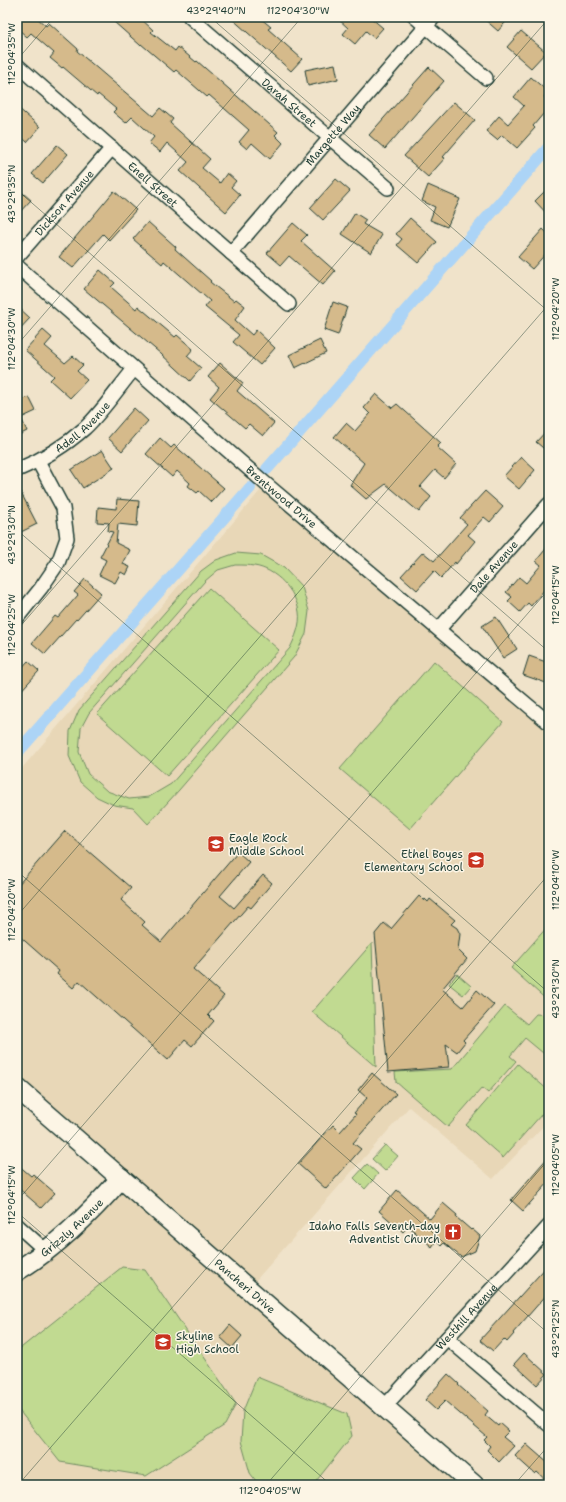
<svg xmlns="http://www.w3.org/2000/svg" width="566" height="1502" viewBox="0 0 566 1502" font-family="'Shantell Sans',sans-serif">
  <rect width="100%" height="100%" fill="#f0e3ca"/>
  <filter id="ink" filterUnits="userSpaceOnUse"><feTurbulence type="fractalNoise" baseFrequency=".025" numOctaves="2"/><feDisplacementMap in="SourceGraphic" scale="8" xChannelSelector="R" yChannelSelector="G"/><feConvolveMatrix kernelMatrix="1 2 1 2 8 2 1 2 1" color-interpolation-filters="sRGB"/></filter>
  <g filter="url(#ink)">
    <polygon fill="#e8d7b7" points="266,484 549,723 549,1120 493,1179 409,1107 249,1288 474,1485 17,1485 17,1270 121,1178 17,1087 17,774"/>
    <g fill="#c1da91" stroke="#708c62" fill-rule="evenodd">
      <path d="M236,553L261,555L284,568L302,587L309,611L306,634L294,657L179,790L148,824L133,808L114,805L97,797L80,782L69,756L70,731L79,710L201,571L216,560ZM235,565C242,565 248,565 254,566C276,569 296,591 299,612C301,624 295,638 290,648L171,784L149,797L129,799L107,791L88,774L79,752L81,728L89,713L205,581L218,570Z"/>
      <polygon points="209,588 279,650 167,776 97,714"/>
      <polygon points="434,661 503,722 410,829 340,769"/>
      <polygon points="549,925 549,1002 511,968"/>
      <polygon points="372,943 376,1067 312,1012"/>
      <polygon points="457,974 471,986 463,995 449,984"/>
      <polygon points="505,1006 527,1024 536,1014 549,1015 549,1058 525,1038 510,1056 516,1061 488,1093 482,1088 448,1127 396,1082 395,1072 452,1069"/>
      <polygon points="518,1064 549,1091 549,1106 503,1158 466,1125"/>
      <polygon points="385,1145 398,1156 385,1171 372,1159"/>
      <polygon points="367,1164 378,1174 365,1189 354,1178"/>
      <polygon points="122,1267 145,1270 236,1404 225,1425 146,1476 60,1462 17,1408 17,1351"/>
      <polygon points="257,1377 347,1414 352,1436 313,1485 259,1485 250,1473 241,1441 243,1411"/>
    </g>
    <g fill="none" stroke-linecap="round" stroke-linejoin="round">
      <g stroke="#acd4f6" stroke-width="12">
        <polyline points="267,469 549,147"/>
        <polyline points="17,753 250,488"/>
      </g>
    </g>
    <g fill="#d5ba8b" stroke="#1f3d34">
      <polygon points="17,17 36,17 46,26 49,23 78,49 77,51 153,116 160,108 173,119 170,123 210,159 202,168 220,183 227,173 236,181 231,187 240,195 226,212 180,171 188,162 167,143 160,152 149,143 154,137 132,117 126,123 113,112 116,109 98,94 97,96 63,67 62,68 50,58 54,53 31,33 27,37 17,28"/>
      <polygon points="118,17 139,17 153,30 151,32 175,51 178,47 196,62 197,61 278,132 275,135 283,143 270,159 252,143 247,149 239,142 249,130 209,95 207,97 176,70 174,72 141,44 140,45 114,22"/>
      <polygon points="230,17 259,17 271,27 268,29 302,59 291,71"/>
      <polygon points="336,17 370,17 383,28 374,38 366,31 355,44 343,34 348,28"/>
      <polygon points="482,17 510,17 498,31"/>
      <polygon points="521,31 546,52 531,68 507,47"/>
      <polygon points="335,64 338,79 308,86 305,70"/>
      <polygon points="429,67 444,81 385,149 369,135"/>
      <polygon points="531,77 548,92 544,97 549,102 549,107 533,126 535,128 517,148 502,135 497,140 486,131 499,116 508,124 524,106 514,97"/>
      <polygon points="454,102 475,120 443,157 445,158 428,177 404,156"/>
      <polygon points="17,107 40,127 27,142 17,133"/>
      <polygon points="57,145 68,154 43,183 32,174"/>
      <polygon points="336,179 350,191 323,220 310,208"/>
      <polygon points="428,185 460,199 447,227 430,220 435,207 422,201"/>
      <polygon points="549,187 549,216 535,201"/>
      <polygon points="17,188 31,200 17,215"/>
      <polygon points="114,191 136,210 109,240 103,234 73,268 59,257"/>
      <polygon points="355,213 366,220 363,224 382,235 371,253 342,234"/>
      <polygon points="410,218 437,242 418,263 397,245 402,239 396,234"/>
      <polygon points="148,222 176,247 175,249 211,281 210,282 234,301 236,299 245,306 235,320 252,335 256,330 275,348 260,365 233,342 239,335 205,307 210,301 164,261 162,264 133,239"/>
      <polygon points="293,223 307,235 301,241 335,271 323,285 289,256 281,265 267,253"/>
      <polygon points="543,229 549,235 549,250 532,269 518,257"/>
      <polygon points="100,270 115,283 111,287 136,309 138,306 175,337 177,335 193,349 187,356 201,368 190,381 161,354 84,289"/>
      <polygon points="333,302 347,307 338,335 324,330"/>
      <polygon points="17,306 30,318 17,332"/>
      <polygon points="43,330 52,338 45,346 65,363 73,356 83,365 77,371 87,380 70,398 50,380 54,376 25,350"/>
      <polygon points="320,340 326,353 295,368 289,355"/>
      <polygon points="220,363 243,383 237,391 274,423 263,436 249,424 245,428 210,398 219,387 208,377"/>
      <polygon points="376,394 392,408 397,404 441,443 437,447 456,464 444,478 435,470 420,487 431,497 419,512 386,484 366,499 350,485 364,463 334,437 346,423 355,431 370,414 364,408"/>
      <polygon points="29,397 36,411 21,418 27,431 17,436 17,402"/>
      <polygon points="134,408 148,421 122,451 108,438"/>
      <polygon points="549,428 549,453 536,442"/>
      <polygon points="160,438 171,448 174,445 224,488 211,502 199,491 197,493 188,486 190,483 177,471 172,477 146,454"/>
      <polygon points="102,450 114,468 83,488 71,470"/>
      <polygon points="521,457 535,470 519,489 504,476"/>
      <polygon points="17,485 37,524 17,534"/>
      <polygon points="485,491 503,507 490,522 484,517 468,535 475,541 456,564 455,562 441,578 434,571 417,590 401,576 423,552 434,561 467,524 460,518"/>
      <polygon points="117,499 139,501 137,526 118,524 116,543 130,550 123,564 130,567 126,575 121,572 115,583 99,575 106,560 100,557 113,532 108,531 109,523 97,522 98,507 116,509"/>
      <polygon points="549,545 549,584 531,606 528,603 520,612 508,601 512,597 506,592 519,577 526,583 541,565 536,561"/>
      <polygon points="85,579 101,593 77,620 76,619 45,654 32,643 55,616 58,618 78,595 74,592"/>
      <polygon points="496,617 517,649 503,658 482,626"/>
      <polygon points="529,656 549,663 549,684 523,675"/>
      <polygon points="28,661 39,671 17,695 17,673"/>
      <polygon points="65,831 131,888 121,900 145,922 142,925 161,942 238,852 249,862 220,896 234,908 263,875 272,883 251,908 248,906 193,969 224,996 208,1015 214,1021 192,1046 185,1040 168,1060 79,981 73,988 57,974 59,971 17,934 17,886"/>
      <polygon points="419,896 424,901 425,899 428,902 430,899 455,920 451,924 457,928 460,934 458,950 467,959 442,989 463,1007 477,990 494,1005 463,1040 465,1042 457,1052 446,1044 449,1067 388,1072 375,934 384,923 391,929"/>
      <polygon points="372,1073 396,1094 353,1143 361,1149 326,1189 298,1164 333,1125 340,1132 356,1114 354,1113 367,1098 358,1090"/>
      <polygon points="549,1156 549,1182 523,1211 511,1200"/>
      <polygon points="17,1164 31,1176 33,1174 55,1193 41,1208 17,1187"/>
      <polygon points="397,1190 430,1219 443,1203 457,1215 456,1217 471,1230 472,1229 480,1236 475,1251 461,1257 444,1243 441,1246 436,1241 432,1247 408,1226 403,1232 379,1211"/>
      <polygon points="549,1264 549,1292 513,1333 514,1334 507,1342 504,1339 493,1351 480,1340"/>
      <polygon points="230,1325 242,1336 232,1348 220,1337"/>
      <polygon points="524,1353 547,1374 537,1385 514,1364"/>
      <polygon points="448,1374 459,1384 458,1385 488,1411 485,1415 498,1426 500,1423 509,1431 503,1437 514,1446 499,1462 487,1450 490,1446 484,1440 487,1437 445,1401 436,1410 425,1400"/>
      <polygon points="526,1444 549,1464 549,1483 537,1472 535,1474 515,1456"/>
    </g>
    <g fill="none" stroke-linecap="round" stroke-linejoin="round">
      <g stroke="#1f3d34" stroke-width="16">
        <g id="street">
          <path id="s1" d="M190,17L388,188"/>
          <polyline points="415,17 486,78"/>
          <path id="s2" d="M17,65L289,304"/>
          <path id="s3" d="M231,253L434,17"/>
          <path id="s4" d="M17,257L112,148"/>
          <path id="s5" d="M17,266L266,484L549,723"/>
          <path id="s6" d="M17,470C41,460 65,446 85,428C102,412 119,387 134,369"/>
          <polyline points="17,618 41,588 58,563 67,538 63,508 38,461"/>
          <path id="s7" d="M439,629L549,504"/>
          <polyline points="17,1225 46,1251"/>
          <polyline points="447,1338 549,1425"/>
          <path id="s8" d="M385,1406L549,1226"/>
        </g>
      </g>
      <g stroke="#1f3d34" stroke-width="22">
        <g id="secondary">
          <path id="s9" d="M17,1088L474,1485"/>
          <path id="s10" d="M17,1271C56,1247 91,1213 121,1178"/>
        </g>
      </g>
      <use href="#street" stroke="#fcf5e5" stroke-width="13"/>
      <use href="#secondary" stroke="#fcf5e5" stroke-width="19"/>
    </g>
  </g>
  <path fill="none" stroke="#1f3d34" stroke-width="1" stroke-opacity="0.45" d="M210,17L549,312M17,60L54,17M17,190L549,652M17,345L302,17M17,530L549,993M17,630L549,18M17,871L549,1334M17,916L549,304M17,1201L549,589M17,1212L331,1485M18,1485L549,874M266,1485L549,1159M514,1485L549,1445"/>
  <defs>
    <g id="school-square" transform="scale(0.9)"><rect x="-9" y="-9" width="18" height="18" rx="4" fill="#c8321e" stroke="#fcf5e5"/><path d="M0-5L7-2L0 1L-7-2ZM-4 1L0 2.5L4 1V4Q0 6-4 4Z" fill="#fff"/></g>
    <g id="church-square" transform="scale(0.9)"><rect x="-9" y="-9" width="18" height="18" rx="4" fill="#c8321e" stroke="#fcf5e5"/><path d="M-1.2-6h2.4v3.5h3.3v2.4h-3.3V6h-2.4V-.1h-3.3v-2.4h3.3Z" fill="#fff"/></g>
  </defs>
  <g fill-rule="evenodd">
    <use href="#school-square" x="216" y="844"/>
    <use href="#school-square" x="476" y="860"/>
    <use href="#church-square" x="453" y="1232"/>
    <use href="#school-square" x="163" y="1342"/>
  </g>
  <g text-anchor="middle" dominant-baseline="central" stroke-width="3" stroke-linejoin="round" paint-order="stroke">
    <g font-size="11" fill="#1f3d34" stroke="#fcf5e5">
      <text stroke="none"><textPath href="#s1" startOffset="131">Darah Street</textPath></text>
      <text stroke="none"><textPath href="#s3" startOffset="156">Margette Way</textPath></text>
      <text stroke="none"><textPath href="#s2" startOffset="181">Enell Street</textPath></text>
      <text stroke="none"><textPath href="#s4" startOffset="72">Dickson Avenue</textPath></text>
      <text stroke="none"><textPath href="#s6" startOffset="79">Adell Avenue</textPath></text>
      <text stroke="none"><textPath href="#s5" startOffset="351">Brentwood Drive</textPath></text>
      <text stroke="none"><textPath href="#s7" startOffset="83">Dale Avenue</textPath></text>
      <text stroke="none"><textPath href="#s10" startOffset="70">Grizzly Avenue</textPath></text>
      <text stroke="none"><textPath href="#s9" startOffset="302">Pancheri Drive</textPath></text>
      <text stroke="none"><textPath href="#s8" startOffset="121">Westhill Avenue</textPath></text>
    </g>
    <g font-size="11" fill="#1f3d34" stroke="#fcf5e5" text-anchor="start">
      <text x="229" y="838">Eagle Rock<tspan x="229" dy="13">Middle School</tspan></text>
      <text x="463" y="854" text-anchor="end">Ethel Boyes<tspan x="463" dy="13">Elementary School</tspan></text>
      <text x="440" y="1226" text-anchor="end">Idaho Falls Seventh-day<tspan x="440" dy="13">Adventist Church</tspan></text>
      <text x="176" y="1336">Skyline<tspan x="176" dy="13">High School</tspan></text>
    </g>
  </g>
  <rect width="566" height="1502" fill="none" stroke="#fcf5e5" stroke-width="44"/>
  <rect x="22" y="22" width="522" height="1458" fill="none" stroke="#1f3d34" stroke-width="1.5"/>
  <g font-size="10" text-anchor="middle" fill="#1f3d34">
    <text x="216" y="14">43°29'40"N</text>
    <text x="298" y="14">112°04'30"W</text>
    <text transform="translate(11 54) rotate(-90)" y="4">112°04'35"W</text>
    <text transform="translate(11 194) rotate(-90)" y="4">43°29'35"N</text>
    <text transform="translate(555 309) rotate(-90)" y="4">112°04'20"W</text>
    <text transform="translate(11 339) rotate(-90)" y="4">112°04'30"W</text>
    <text transform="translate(11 535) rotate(-90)" y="4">43°29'30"N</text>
    <text transform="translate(555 595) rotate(-90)" y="4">112°04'15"W</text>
    <text transform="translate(11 625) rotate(-90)" y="4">112°04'25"W</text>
    <text transform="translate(555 880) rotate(-90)" y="4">112°04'10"W</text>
    <text transform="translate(11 910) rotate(-90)" y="4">112°04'20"W</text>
    <text transform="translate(555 989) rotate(-90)" y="4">43°29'30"N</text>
    <text transform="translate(555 1165) rotate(-90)" y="4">112°04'05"W</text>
    <text transform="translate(11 1195) rotate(-90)" y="4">112°04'15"W</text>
    <text transform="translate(555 1329) rotate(-90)" y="4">43°29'25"N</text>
    <text x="270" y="1494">112°04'05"W</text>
  </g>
</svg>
